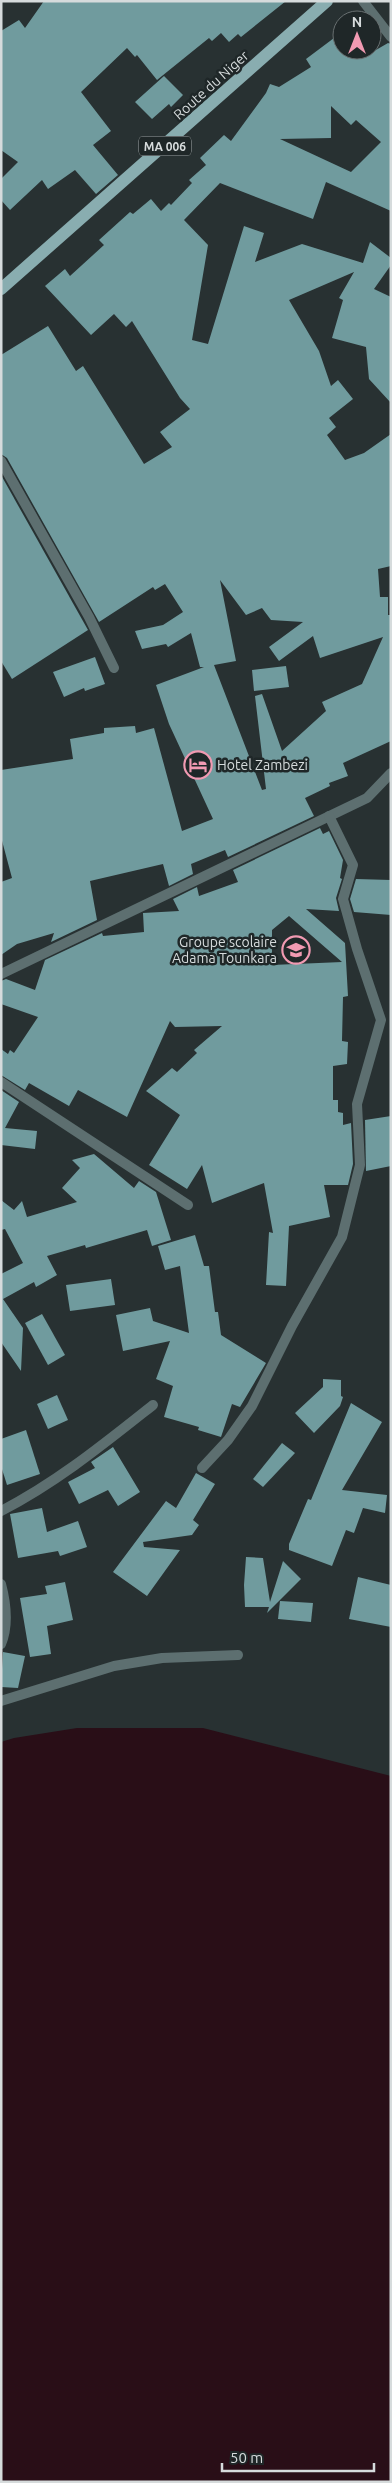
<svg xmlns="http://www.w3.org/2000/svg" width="392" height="2483" viewBox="0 0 392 2483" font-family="Ubuntu,sans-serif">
  <rect width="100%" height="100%" fill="#283132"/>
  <polygon fill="#290e17" points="77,1728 203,1728 391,1776 391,2482 1,2482 1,1742 14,1738"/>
  <g fill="#709b9e" fill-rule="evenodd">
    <polygon points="44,1 286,1 241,37 238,34 229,42 221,33 212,41 209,38 157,80 137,55 135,57 127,48 81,92 111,131 93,145 118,175 96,194 75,170 48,189 42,180 10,210 1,200 1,179 18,162 1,150 1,31 19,20 25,28"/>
    <path d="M342,32V50H366L369,54L388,43L391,44V211L326,182L313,219L220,183L184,220L208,245L192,340L208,344L244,226L264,233L255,262L302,244L363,263L370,242L391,258V265L374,289L391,297V403L369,379L366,347L332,338L343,300L339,298L354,272L289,300L319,351L331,386L338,380L353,399L329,418L336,427L327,435L345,460L364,453L391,434V566L378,569L380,597H388V615H391V741L343,763L348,776L329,783L330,786L305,798L314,816L228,857L225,850L191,864L193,874L169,886L163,864L90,881L97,920L51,942L54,933L17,944L1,955V882L12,878L1,837V770L73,759L70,739L104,733V728L135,726L136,733L154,728L182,831L213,819L169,724L156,685L204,667H200L191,633L168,647L166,644L142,649L135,631L163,625L183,612L165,584L155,590L153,587L99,622L7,458L1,454V355L48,326L76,371L83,366L144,464L172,447L160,432L190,409L180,398L132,321L126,327L114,314L91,335L45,286L65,269L70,276L104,245L99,240L130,212L133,214L151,199L161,211L169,203L171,205L192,183L189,180L206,165L200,158L224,135L231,141L266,93L270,84L279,87L311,67L306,59ZM331,106L351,125L356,120L381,142L351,172L280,139L331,138ZM220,580L246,615L262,608L271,620L303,622L269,647L279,661L313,636L320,658L383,637L362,684L322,702L326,711L282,751L262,694L255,696L266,789L262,790L214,665L236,661Z"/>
    <polygon points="164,76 183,95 171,107 169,104 152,119 135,102"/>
    <polygon points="1,475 88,630 12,679 1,661"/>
    <polygon points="95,657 105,684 85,691 84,688 64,697 53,672"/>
    <polygon points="286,666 289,687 254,691 252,670"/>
    <path d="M320,828L323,834L329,831L343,860L340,878L342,879L336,898L339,911L306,909L345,943L348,996L343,997L342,1041L348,1042L347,1064L333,1066V1100H338V1112L343,1113V1125L351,1123L353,1164L348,1185H324L330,1217L289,1226L286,1286L266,1285L269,1232L273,1233L264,1183L212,1203L202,1165L187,1189L149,1165L180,1115L146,1091L172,1068L177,1072L197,1053L194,1050L222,1026L175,1027L170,1021L127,1117L78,1090L69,1106L29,1083L25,1090L1,1075V1049L8,1054L10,1050L14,1053L38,1017L1,1004V981L6,979L35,990L45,960L102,933L103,936L144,932L143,913L179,911L173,899L197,887L199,896L238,882L233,870ZM289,916L342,962L272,965V930Z"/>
    <polygon points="356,879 391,880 391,915 354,912 350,899"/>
    <polygon points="1,1090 19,1102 5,1128 37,1131 35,1149 1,1145"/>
    <polygon points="391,1116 391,1166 366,1171 365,1120"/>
    <polygon points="94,1154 134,1188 139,1181 156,1192 171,1240 152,1246 147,1230 86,1248 85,1245 47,1256 57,1275 36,1287 34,1282 3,1299 23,1328 21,1371 1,1342 1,1274 23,1263 5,1229 1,1230 1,1200 14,1210 22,1201 27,1217 77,1202 62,1188 80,1168 72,1160"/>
    <polygon points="195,1235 204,1266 209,1266 215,1312 218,1312 221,1335 266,1363 240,1407 232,1404 221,1437 198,1430 199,1427 164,1417 173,1386 156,1379 170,1341 123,1351 116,1315 150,1308 153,1321 189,1333 180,1266 165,1270 158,1246"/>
    <polygon points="111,1279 115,1305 70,1311 66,1285"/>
    <polygon points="42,1314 65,1355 48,1365 25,1323"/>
    <polygon points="323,1379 341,1380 341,1396 343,1397 340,1406 314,1433 295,1413 323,1387"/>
    <polygon points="57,1395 68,1420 48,1429 37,1404"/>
    <polygon points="351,1403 382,1422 342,1490 387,1495 385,1513 363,1508 354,1533 346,1530 332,1566 289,1550 289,1544 308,1499 311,1500"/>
    <polygon points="26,1430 40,1474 7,1485 1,1466 1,1439"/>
    <polygon points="282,1443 295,1453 263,1487 253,1479"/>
    <polygon points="113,1447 140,1492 118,1506 108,1490 79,1504 68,1482 95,1468 91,1462"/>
    <polygon points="196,1473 215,1484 193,1520 199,1525 192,1535 143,1542 144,1547 180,1550 147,1596 113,1572 166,1501 176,1508"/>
    <polygon points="42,1508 47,1532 78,1521 87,1547 60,1556 58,1551 18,1558 10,1514"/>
    <polygon points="246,1557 263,1558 270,1602 283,1561 301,1579 267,1613 269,1607 245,1607 244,1585"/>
    <polygon points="358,1577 391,1585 391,1627 349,1619"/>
    <polygon points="65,1582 73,1620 47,1626 51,1654 30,1657 20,1598 47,1594 45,1586"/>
    <polygon points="280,1601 313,1603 311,1622 278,1619"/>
    <polygon points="3,1652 25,1656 18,1688 1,1687"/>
  </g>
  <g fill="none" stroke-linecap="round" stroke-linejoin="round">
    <g stroke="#5d6f70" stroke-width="10">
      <polyline points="363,1 391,37"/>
      <polyline points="1,461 89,617 114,668"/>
      <polyline points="1,974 367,798 391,773"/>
      <polyline points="1,1082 188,1205"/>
      <polyline points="202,1468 228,1440 252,1406 292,1326 342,1237 360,1165 357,1104 381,1020 357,949 343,899 353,865 329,816"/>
      <path d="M1,1511C56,1483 105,1443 153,1405"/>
      <path d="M1,1584C6,1603 9,1625 1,1644"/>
      <polyline points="1,1701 114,1666 162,1658 238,1655"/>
    </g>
    <polyline stroke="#89adb0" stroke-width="12" points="1,289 327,1"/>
  </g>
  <defs>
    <g id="hotel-ring" transform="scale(1.4375)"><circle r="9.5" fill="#1f2728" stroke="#f19ab2" stroke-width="1.5"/><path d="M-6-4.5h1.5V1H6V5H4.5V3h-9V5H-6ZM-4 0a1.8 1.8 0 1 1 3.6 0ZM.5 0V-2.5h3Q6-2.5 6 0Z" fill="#f19ab2"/></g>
    <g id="school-ring" transform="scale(1.4375)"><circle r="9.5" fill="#1f2728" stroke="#f19ab2" stroke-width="1.5"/><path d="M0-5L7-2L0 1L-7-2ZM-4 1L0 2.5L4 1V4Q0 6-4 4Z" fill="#f19ab2"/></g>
  </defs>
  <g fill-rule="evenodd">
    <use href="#hotel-ring" x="198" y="765"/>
    <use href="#school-ring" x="296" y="950"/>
  </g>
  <g text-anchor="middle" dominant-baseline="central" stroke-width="5" stroke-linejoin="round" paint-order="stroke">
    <rect fill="#1f2728" stroke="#9fa5a6" stroke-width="1" x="139" y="136.5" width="52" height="19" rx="4"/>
    <g font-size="12" font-weight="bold" fill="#d6dbdc">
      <text x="165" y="146">MA 006</text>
    </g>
    <g font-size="14" fill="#d6dbdc" stroke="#1f2728">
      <text transform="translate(211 85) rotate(-42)">Route du Niger</text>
    </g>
    <g font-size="14" fill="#d6dbdc" stroke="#1f2728" text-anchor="start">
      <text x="217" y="765">Hotel Zambezi</text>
      <text x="277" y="942" text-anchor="end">Groupe scolaire<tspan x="277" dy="16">Adama Tounkara</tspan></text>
    </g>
  </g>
  <rect width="392" height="2483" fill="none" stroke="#d6dbdc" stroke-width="5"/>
  <g transform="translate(357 35)"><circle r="24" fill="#1f2728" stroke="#686f70"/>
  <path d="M0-4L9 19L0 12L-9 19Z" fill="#f19ab2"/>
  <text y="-8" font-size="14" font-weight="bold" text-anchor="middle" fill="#d6dbdc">N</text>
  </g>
  <path d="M222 2463v8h152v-8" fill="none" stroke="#d6dbdc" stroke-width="2.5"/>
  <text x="230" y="2463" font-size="15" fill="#d6dbdc" stroke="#1f2728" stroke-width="4" paint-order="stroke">50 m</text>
</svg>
